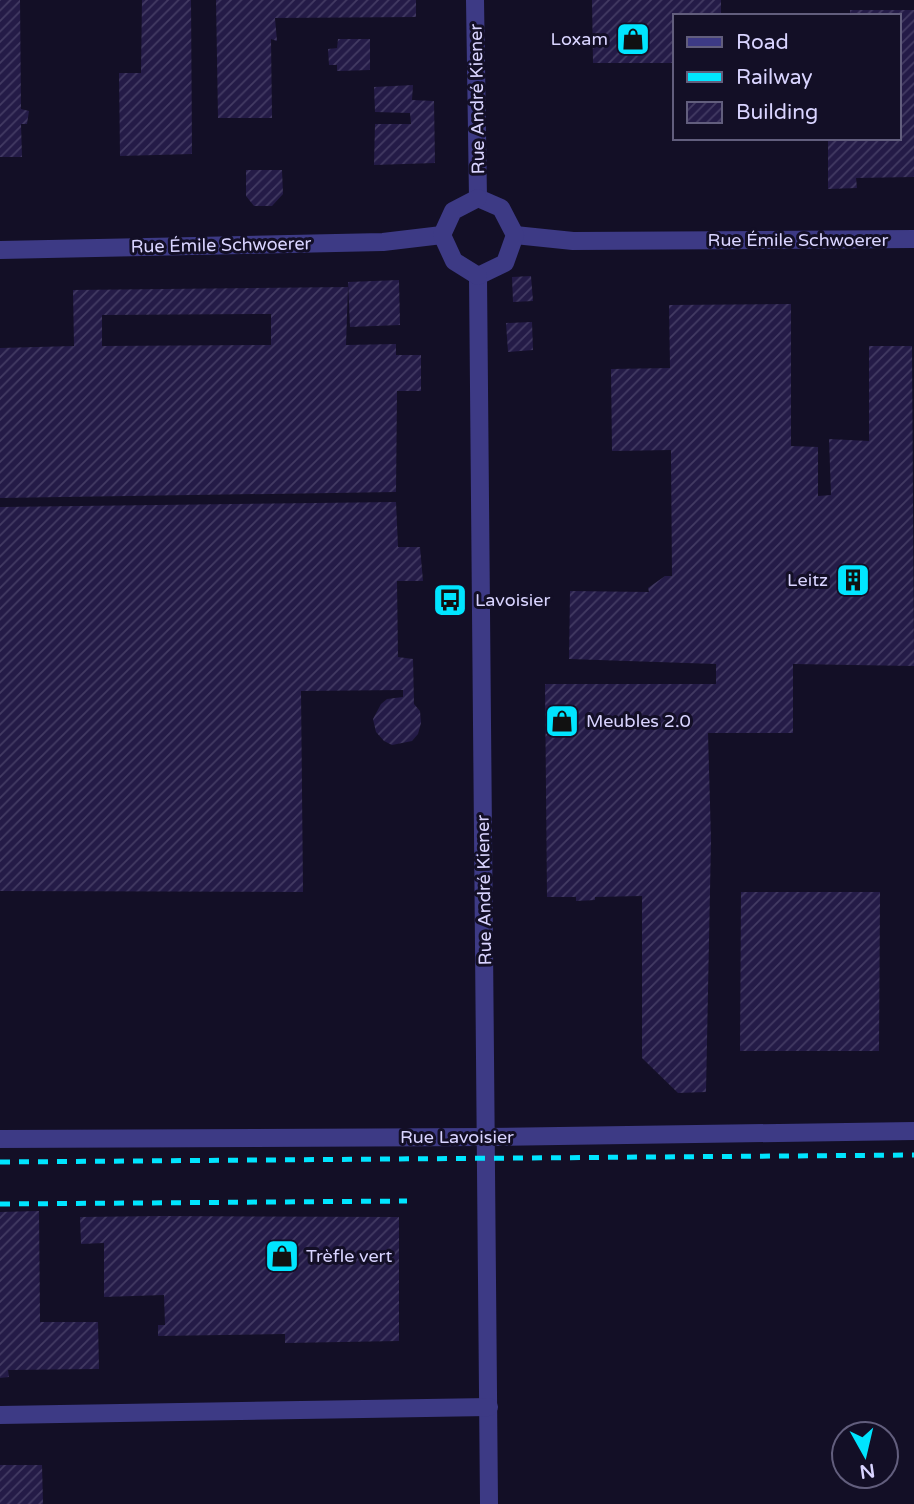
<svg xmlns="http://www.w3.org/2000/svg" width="914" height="1504" viewBox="0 0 914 1504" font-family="'Varela Round',sans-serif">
  <defs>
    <pattern id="building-hatch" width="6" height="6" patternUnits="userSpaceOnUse" patternTransform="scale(1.75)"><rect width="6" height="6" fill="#241b47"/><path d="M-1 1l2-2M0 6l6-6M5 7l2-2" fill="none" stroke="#433b63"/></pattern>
  </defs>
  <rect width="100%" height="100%" fill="#130f26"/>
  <g fill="url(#building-hatch)" fill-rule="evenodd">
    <polygon points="0,0 20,0 21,109 29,111 27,124 21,124 22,157 0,157"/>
    <polygon points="142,0 191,0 192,154 120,156 119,73 141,73"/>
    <polygon points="216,0 416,0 416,17 275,18 277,41 271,39 272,118 218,118"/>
    <polygon points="592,0 721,0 721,16 674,16 674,63 593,63"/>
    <polygon points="850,10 914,10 914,177 856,178 857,188 828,189 828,138 898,138 898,16 850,16"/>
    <polygon points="338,39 370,39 370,70 337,71 337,65 329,65 328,49 337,48"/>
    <polygon points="413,85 412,100 434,101 435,163 374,165 375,124 411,124 410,113 375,112 374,87"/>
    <polygon points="246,170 282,170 283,194 272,206 254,206 246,196"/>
    <polygon points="531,276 533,301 513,302 512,277"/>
    <polygon points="399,280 400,325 350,327 348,282"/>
    <path d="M348,287L346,345L396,344V355H421V391H397L396,492L0,498V348L74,346L73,290ZM271,314V345L102,346V315Z"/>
    <polygon points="791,304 791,446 818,447 818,496 831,495 829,439 869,441 869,346 912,346 914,666 793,664 793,733 708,733 711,840 706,1092 678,1093 642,1058 642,896 595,897 595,900 576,901 576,897 547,897 545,684 716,684 716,664 569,659 570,591 649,592 648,588 665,576 672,576 671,450 612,451 611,369 670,368 669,305"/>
    <polygon points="532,322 533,350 508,352 506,323"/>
    <polygon points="396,502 398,547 420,547 423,581 397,581 398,657 413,659 414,704 420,711 421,723 418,734 412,741 392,745 384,741 376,732 373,719 381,704 387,699 403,697 403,690 301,691 303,892 0,891 0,507"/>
    <polygon points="741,892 880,892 879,1051 740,1051"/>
    <polygon points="39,1211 40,1322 98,1322 99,1369 8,1370 9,1377 0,1378 0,1212"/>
    <polygon points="164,1216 399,1217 399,1341 285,1343 285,1334 158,1336 158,1325 165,1325 164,1295 104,1297 104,1243 81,1244 80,1217"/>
    <polygon points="0,1465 42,1465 43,1504 0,1504"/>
  </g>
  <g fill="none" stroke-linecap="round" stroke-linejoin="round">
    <g stroke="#3d3a85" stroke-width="18">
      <polyline points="475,0 478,198"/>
      <polyline points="515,235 573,241 914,239"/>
      <polyline points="0,250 383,242 442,235"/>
      <polyline points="478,276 489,1504"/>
      <polyline points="478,276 505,263 515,235 501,208 478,198"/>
      <polyline points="478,276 454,261 442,235 453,211 478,198"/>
      <polyline points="0,1139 486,1137 914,1131"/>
      <polyline points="0,1415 489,1407"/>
    </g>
    <g stroke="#00e5ff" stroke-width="5" stroke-dasharray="10 9" stroke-linecap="butt">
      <polyline points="0,1162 914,1155"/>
      <polyline points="0,1204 407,1201"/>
    </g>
  </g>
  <defs>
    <g id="shop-square" transform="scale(1.75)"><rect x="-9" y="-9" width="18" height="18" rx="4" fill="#00e5ff" stroke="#130f26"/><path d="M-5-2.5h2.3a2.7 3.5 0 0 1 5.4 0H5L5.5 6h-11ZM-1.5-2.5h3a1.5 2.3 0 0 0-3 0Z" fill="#111"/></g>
    <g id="building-square" transform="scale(1.75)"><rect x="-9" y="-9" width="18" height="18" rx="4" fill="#00e5ff" stroke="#130f26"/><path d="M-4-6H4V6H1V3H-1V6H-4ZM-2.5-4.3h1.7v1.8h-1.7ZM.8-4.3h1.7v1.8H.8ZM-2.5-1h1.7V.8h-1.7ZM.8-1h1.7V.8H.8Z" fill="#111"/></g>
    <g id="bus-square" transform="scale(1.75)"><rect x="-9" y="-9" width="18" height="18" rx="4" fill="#00e5ff" stroke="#130f26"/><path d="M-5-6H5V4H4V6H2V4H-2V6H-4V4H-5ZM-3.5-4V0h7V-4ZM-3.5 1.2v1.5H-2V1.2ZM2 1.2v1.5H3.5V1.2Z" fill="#111"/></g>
  </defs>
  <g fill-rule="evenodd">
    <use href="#shop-square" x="633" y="39"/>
    <use href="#building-square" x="853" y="580"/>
    <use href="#bus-square" x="450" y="600"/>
    <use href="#shop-square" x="562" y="721"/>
    <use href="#shop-square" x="282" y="1256"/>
  </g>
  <g text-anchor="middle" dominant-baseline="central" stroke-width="6" stroke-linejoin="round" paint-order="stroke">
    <g font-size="18" fill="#d9d4ff" stroke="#130f26" text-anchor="start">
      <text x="608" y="39" text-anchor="end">Loxam</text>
      <text x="828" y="580" text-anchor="end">Leitz</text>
      <text x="475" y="600">Lavoisier</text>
      <text x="586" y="721">Meubles 2.0</text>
      <text x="306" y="1256">Trèfle vert</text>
    </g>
    <g font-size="18" fill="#d9d4ff" stroke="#130f26">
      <text transform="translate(477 99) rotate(-91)">Rue André Kiener</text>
      <text x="798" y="240">Rue Émile Schwoerer</text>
      <text transform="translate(221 245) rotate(-1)">Rue Émile Schwoerer</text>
      <text transform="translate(484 890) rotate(-91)">Rue André Kiener</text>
      <text x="457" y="1137">Rue Lavoisier</text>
    </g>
  </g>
  <rect x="673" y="14" width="228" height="126" fill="#130f26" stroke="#625e7d" stroke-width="2"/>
  <rect x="687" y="37" width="35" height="10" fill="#3d3a85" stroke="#625e7d" stroke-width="2"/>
  <text x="736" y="49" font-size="21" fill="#d9d4ff">Road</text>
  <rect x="687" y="72" width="35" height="10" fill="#00e5ff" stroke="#625e7d" stroke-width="2"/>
  <text x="736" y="84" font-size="21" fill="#d9d4ff">Railway</text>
  <rect x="687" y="102" width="35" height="21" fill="url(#building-hatch)" stroke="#625e7d" stroke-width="2"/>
  <text x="736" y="119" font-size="21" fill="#d9d4ff">Building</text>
  <g transform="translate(865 1455) rotate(172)"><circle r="33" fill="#130f26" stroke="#625e7d" stroke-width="2"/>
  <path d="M0-5L12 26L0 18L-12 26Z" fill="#00e5ff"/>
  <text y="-10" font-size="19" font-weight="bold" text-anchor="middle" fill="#d9d4ff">N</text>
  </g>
</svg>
